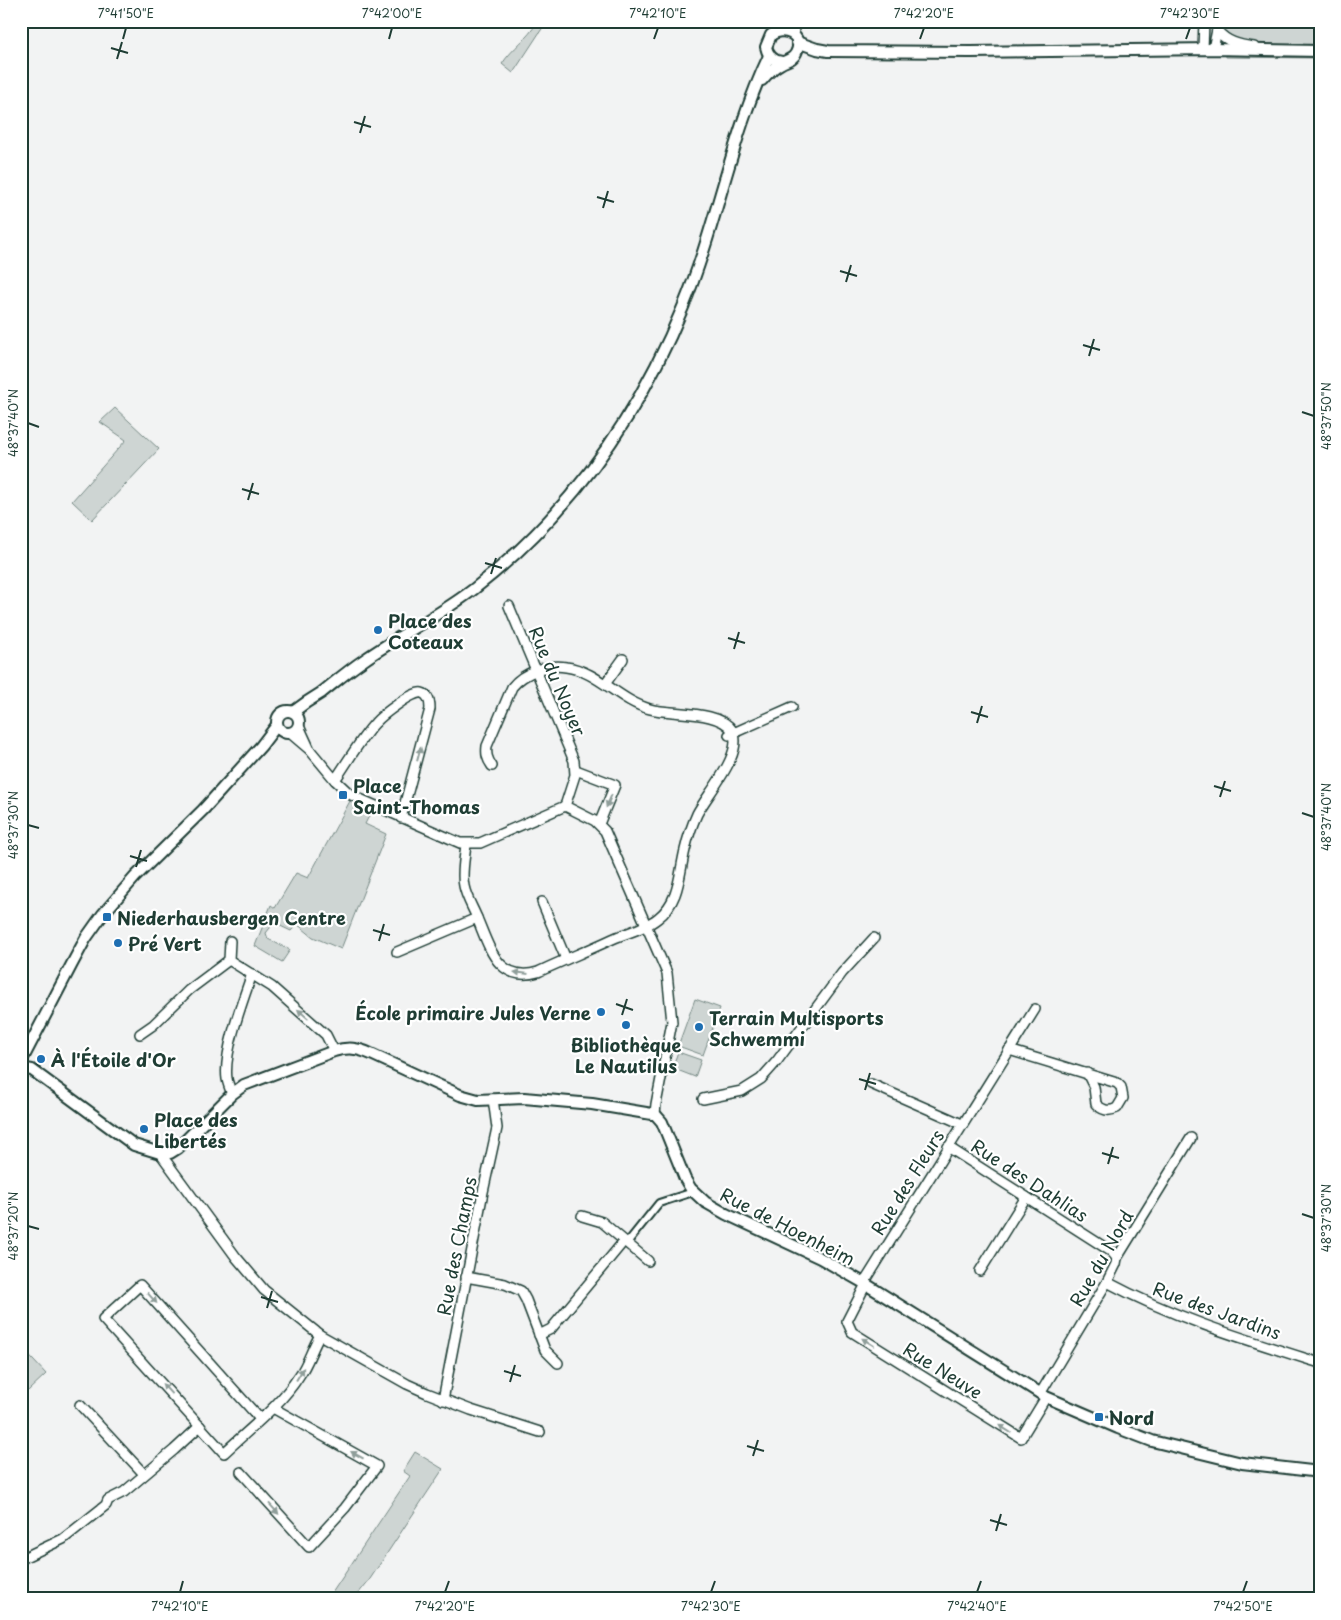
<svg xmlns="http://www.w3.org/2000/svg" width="1341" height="1620" viewBox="0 0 1341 1620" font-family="'Playpen Sans',sans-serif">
  <rect width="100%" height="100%" fill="#f2f3f3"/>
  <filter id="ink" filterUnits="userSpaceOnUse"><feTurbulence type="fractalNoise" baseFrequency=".02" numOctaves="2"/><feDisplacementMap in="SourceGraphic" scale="10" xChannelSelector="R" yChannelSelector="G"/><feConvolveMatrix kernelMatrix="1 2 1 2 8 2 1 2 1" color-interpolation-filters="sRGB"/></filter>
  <g filter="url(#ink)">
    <g fill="#ced5d3" stroke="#768984">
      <path d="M538,21H547L513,73L502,64C513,47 527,40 538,21Z"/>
      <polygon points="1224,21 1320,21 1320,58 1226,57"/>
      <polygon points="115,408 159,449 92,520 72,501 126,440 100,422"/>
      <polygon points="350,801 372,810 365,824 386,834 341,949 313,937 297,924 291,931 274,923 266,933 268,939 290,950 282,962 255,946 271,905 275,908 296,873 308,878"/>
      <polygon points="695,999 720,1008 703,1055 678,1046"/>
      <polygon points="678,1052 701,1060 695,1077 672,1068"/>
      <polygon points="21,1347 46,1374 28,1391 21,1384"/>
      <polygon points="415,1452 443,1469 370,1579 354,1599 328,1599 410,1476 403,1471"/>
    </g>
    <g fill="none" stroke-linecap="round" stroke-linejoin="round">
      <g stroke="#1f3d34" stroke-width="10">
        <polyline id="pedestrian" points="627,1243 659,1203 693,1192"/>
      </g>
      <g stroke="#1f3d34" stroke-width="12">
        <g id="minor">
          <polyline points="793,21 794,35"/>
          <polyline points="778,30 783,21"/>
          <path d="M1217,30C1226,42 1239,45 1254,47"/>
          <polyline points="1203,49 1204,21"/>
          <polyline points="1213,49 1217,30 1216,21"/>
          <polyline points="509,606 574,761 575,775 565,806 595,821 605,831 667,973 672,1022 656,1104 655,1114"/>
          <polyline points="605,684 623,659"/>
          <polyline points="290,733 310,750 299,726"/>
          <polyline points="729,735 792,707"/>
          <polyline points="310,750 335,780 351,795 460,843 480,843 565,806"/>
          <polyline points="576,770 615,785 599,824"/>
          <path d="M335,780C347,763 361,738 375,723C381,716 414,690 422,693C429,695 430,702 430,709L401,818"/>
          <path d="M466,844C465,857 461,873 464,886C466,897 473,908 477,918C489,946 498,984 538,972C564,960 591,949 617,937C631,932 647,927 658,918C680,901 679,874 685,850C688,837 692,825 697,814C707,794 746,752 732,730C719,710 673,715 650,709C619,701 598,671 566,667C548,664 524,672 512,687L487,746C486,754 487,759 492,766"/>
          <polyline points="542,902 566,959"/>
          <polyline points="230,941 229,960 272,987 326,1035 334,1051"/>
          <polyline points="397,952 477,918"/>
          <polyline points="140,1034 153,1025 189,990 229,960"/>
          <path d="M1009,1050L1117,1083L1121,1087L1123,1098L1117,1108C1109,1112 1103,1111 1096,1104L1094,1087L1087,1073"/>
          <polyline points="871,1084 962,1124"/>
          <path d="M232,1094C230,1089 228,1084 227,1079C223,1053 243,1000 252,974"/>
          <polyline points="703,1099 742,1091 761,1079 777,1061 842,973 874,938"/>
          <polyline points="948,1147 1112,1252 1117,1258"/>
          <polyline points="160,1153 236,1257 264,1290 320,1335 407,1384 427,1393 471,1410 540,1432"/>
          <polyline points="582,1216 602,1222 648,1261"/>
          <polyline points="980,1271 1026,1197"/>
          <polyline points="466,1277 505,1284 521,1291 526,1300 545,1350 558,1363"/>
          <path d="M1107,1282C1174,1318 1247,1340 1320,1363"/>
          <polyline points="864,1283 1035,1009"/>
          <polyline points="866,1284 847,1321 852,1332 1021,1438 1046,1397"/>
          <polyline points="539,1335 551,1329 624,1241"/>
          <polyline points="1040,1394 1107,1282 1116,1264 1117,1258 1191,1138"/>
          <polyline points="443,1400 483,1192 497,1128 493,1099"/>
          <polyline points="80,1405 144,1474"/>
          <path d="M260,1419L140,1285L103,1319L224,1453C249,1429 280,1406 299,1376C308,1364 312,1348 320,1335"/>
          <polyline points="241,1472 309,1547 345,1508 377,1466 273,1408"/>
          <polyline points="21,1559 63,1539 106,1505 108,1500 124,1492 174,1450 200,1426"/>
        </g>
      </g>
      <g stroke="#1f3d34" stroke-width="14">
        <g id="tertiary">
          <polyline points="797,42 817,49 828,51 971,52 1213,49 1320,51"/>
          <path d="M762,80C767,74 773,68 780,64C786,60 793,60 796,53C805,36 784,25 771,35L766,47C768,56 773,61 782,62"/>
          <circle cx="288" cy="722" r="11"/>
          <path d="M293,712C302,705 311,699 321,693C335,682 349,670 364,660C400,635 440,615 474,589C570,514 637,419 683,307C717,225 731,136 769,56"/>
          <polyline points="21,1062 72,964 86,938 103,914 135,877 203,810 261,746 277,725"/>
          <path d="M21,1068L32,1070L134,1145L160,1153H170L178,1148L232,1094L244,1085L334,1051C348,1047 358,1048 371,1054L460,1095L478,1100L524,1098L592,1104L652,1114H655L662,1122L685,1179L691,1189L705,1202L726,1214L820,1258L864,1283L1046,1397L1118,1428L1152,1441L1242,1463L1320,1472"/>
        </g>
      </g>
      <use href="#pedestrian" stroke="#fff" stroke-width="6"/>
      <use href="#minor" stroke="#fff" stroke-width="9"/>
      <use href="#tertiary" stroke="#fff" stroke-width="10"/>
    </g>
    <defs><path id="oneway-solid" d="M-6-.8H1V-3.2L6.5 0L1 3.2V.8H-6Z" transform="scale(1.25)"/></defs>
    <g fill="#8f9e9a">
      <use href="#oneway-solid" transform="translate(419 754) rotate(-75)"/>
      <use href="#oneway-solid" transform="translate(609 801) rotate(113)"/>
      <use href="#oneway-solid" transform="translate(521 973) rotate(-173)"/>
      <use href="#oneway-solid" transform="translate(303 1014) rotate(-139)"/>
      <use href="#oneway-solid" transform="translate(152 1298) rotate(48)"/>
      <use href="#oneway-solid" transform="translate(868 1342) rotate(-148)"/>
      <use href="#oneway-solid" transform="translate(300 1374) rotate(-59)"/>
      <use href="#oneway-solid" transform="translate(167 1389) rotate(-132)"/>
      <use href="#oneway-solid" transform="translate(1005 1429) rotate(-148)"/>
      <use href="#oneway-solid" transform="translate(357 1455) rotate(-151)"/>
      <use href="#oneway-solid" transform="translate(274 1509) rotate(48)"/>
    </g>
  </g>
  <path fill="none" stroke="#1f3d34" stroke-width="2" d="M123,39L126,28M389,39L392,28M654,39L658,28M920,39L924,28M1186,39L1190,28M111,48L128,53M117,59L122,42M354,122L371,127M360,133L365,116M597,197L614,202M603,208L608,191M840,271L857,276M846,282L851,265M1083,345L1100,350M1089,356L1094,339M1302,412L1314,416M28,423L39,427M242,489L259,494M248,500L253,483M485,563L502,568M491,574L496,558M728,638L745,643M734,649L739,632M971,712L988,717M977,723L982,706M1214,786L1231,791M1220,797L1225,781M1302,813L1314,817M28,825L39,828M130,856L147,861M136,867L141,850M373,930L390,935M379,941L384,924M616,1004L633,1010M622,1015L627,999M859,1079L876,1084M865,1090L870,1073M1102,1153L1119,1158M1108,1164L1113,1147M1302,1214L1314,1218M28,1226L39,1229M261,1297L278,1302M267,1308L272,1291M504,1371L521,1376M510,1382L515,1365M747,1446L764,1451M753,1456L758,1440M990,1520L1007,1525M996,1531L1001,1514M180,1592L183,1581M445,1592L449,1581M711,1592L715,1581M977,1592L981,1581M1243,1592L1247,1581"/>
  <g fill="#1f6fb2" stroke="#fff" stroke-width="2">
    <circle cx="378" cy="630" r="5"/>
    <rect x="338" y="790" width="10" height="10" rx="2.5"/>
    <rect x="102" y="912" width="10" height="10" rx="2.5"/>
    <circle cx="118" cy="943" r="5"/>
    <circle cx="601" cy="1012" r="5"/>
    <circle cx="626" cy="1025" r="5"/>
    <circle cx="699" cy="1027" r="5"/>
    <circle cx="41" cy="1059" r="5"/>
    <circle cx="144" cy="1129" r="5"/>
    <rect x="1094" y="1412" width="10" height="10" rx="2.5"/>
  </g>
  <g text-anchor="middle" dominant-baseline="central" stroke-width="4.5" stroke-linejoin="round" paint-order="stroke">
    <g font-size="18" font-weight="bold" fill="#1f3d34" stroke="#fff" text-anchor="start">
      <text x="388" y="620">Place des<tspan x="388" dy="21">Coteaux</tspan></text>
      <text x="353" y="785">Place<tspan x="353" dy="21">Saint-Thomas</tspan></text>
      <text x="117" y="917">Niederhausbergen Centre</text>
      <text x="128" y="943">Pré Vert</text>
      <text x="591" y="1012" text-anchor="end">École primaire Jules Verne</text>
      <text x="709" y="1017">Terrain Multisports<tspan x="709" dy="21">Schwemmi</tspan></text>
      <text x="626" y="1044" text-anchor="middle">Bibliothèque<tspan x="626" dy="21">Le Nautilus</tspan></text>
      <text x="51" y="1059">À l'Étoile d'Or</text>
      <text x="154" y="1119">Place des<tspan x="154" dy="21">Libertés</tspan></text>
      <text x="1109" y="1417">Nord</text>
    </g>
    <g font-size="18" fill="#1f3d34" stroke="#fff">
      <text transform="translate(558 681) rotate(67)">Rue du Noyer</text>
      <text transform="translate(1030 1180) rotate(33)">Rue des Dahlias</text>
      <text transform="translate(907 1182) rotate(-58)">Rue des Fleurs</text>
      <text transform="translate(788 1226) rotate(27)">Rue de Hoenheim</text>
      <text transform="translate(456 1246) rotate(-79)">Rue des Champs</text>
      <text transform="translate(1101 1258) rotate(-60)">Rue du Nord</text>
      <text transform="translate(1217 1310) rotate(20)">Rue des Jardins</text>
      <text transform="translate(943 1370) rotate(32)">Rue Neuve</text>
    </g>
  </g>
  <rect width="1341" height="1620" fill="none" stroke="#fff" stroke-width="55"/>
  <rect x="28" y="28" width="1286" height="1564" fill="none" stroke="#1f3d34" stroke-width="2"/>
  <g font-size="12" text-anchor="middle" fill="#1f3d34">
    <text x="126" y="18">7°41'50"E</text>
    <text x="392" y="18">7°42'00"E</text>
    <text x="658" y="18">7°42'10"E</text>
    <text x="924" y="18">7°42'20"E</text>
    <text x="1190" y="18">7°42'30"E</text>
    <text transform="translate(1327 416) rotate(-90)" y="4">48°37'50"N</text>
    <text transform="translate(14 423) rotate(-90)" y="4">48°37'40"N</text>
    <text transform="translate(1327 817) rotate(-90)" y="4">48°37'40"N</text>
    <text transform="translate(14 825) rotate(-90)" y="4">48°37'30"N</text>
    <text transform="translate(1327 1218) rotate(-90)" y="4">48°37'30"N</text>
    <text transform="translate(14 1226) rotate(-90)" y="4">48°37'20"N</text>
    <text x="180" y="1611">7°42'10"E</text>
    <text x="445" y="1611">7°42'20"E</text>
    <text x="711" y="1611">7°42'30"E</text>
    <text x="977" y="1611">7°42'40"E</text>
    <text x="1243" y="1611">7°42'50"E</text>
  </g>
</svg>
